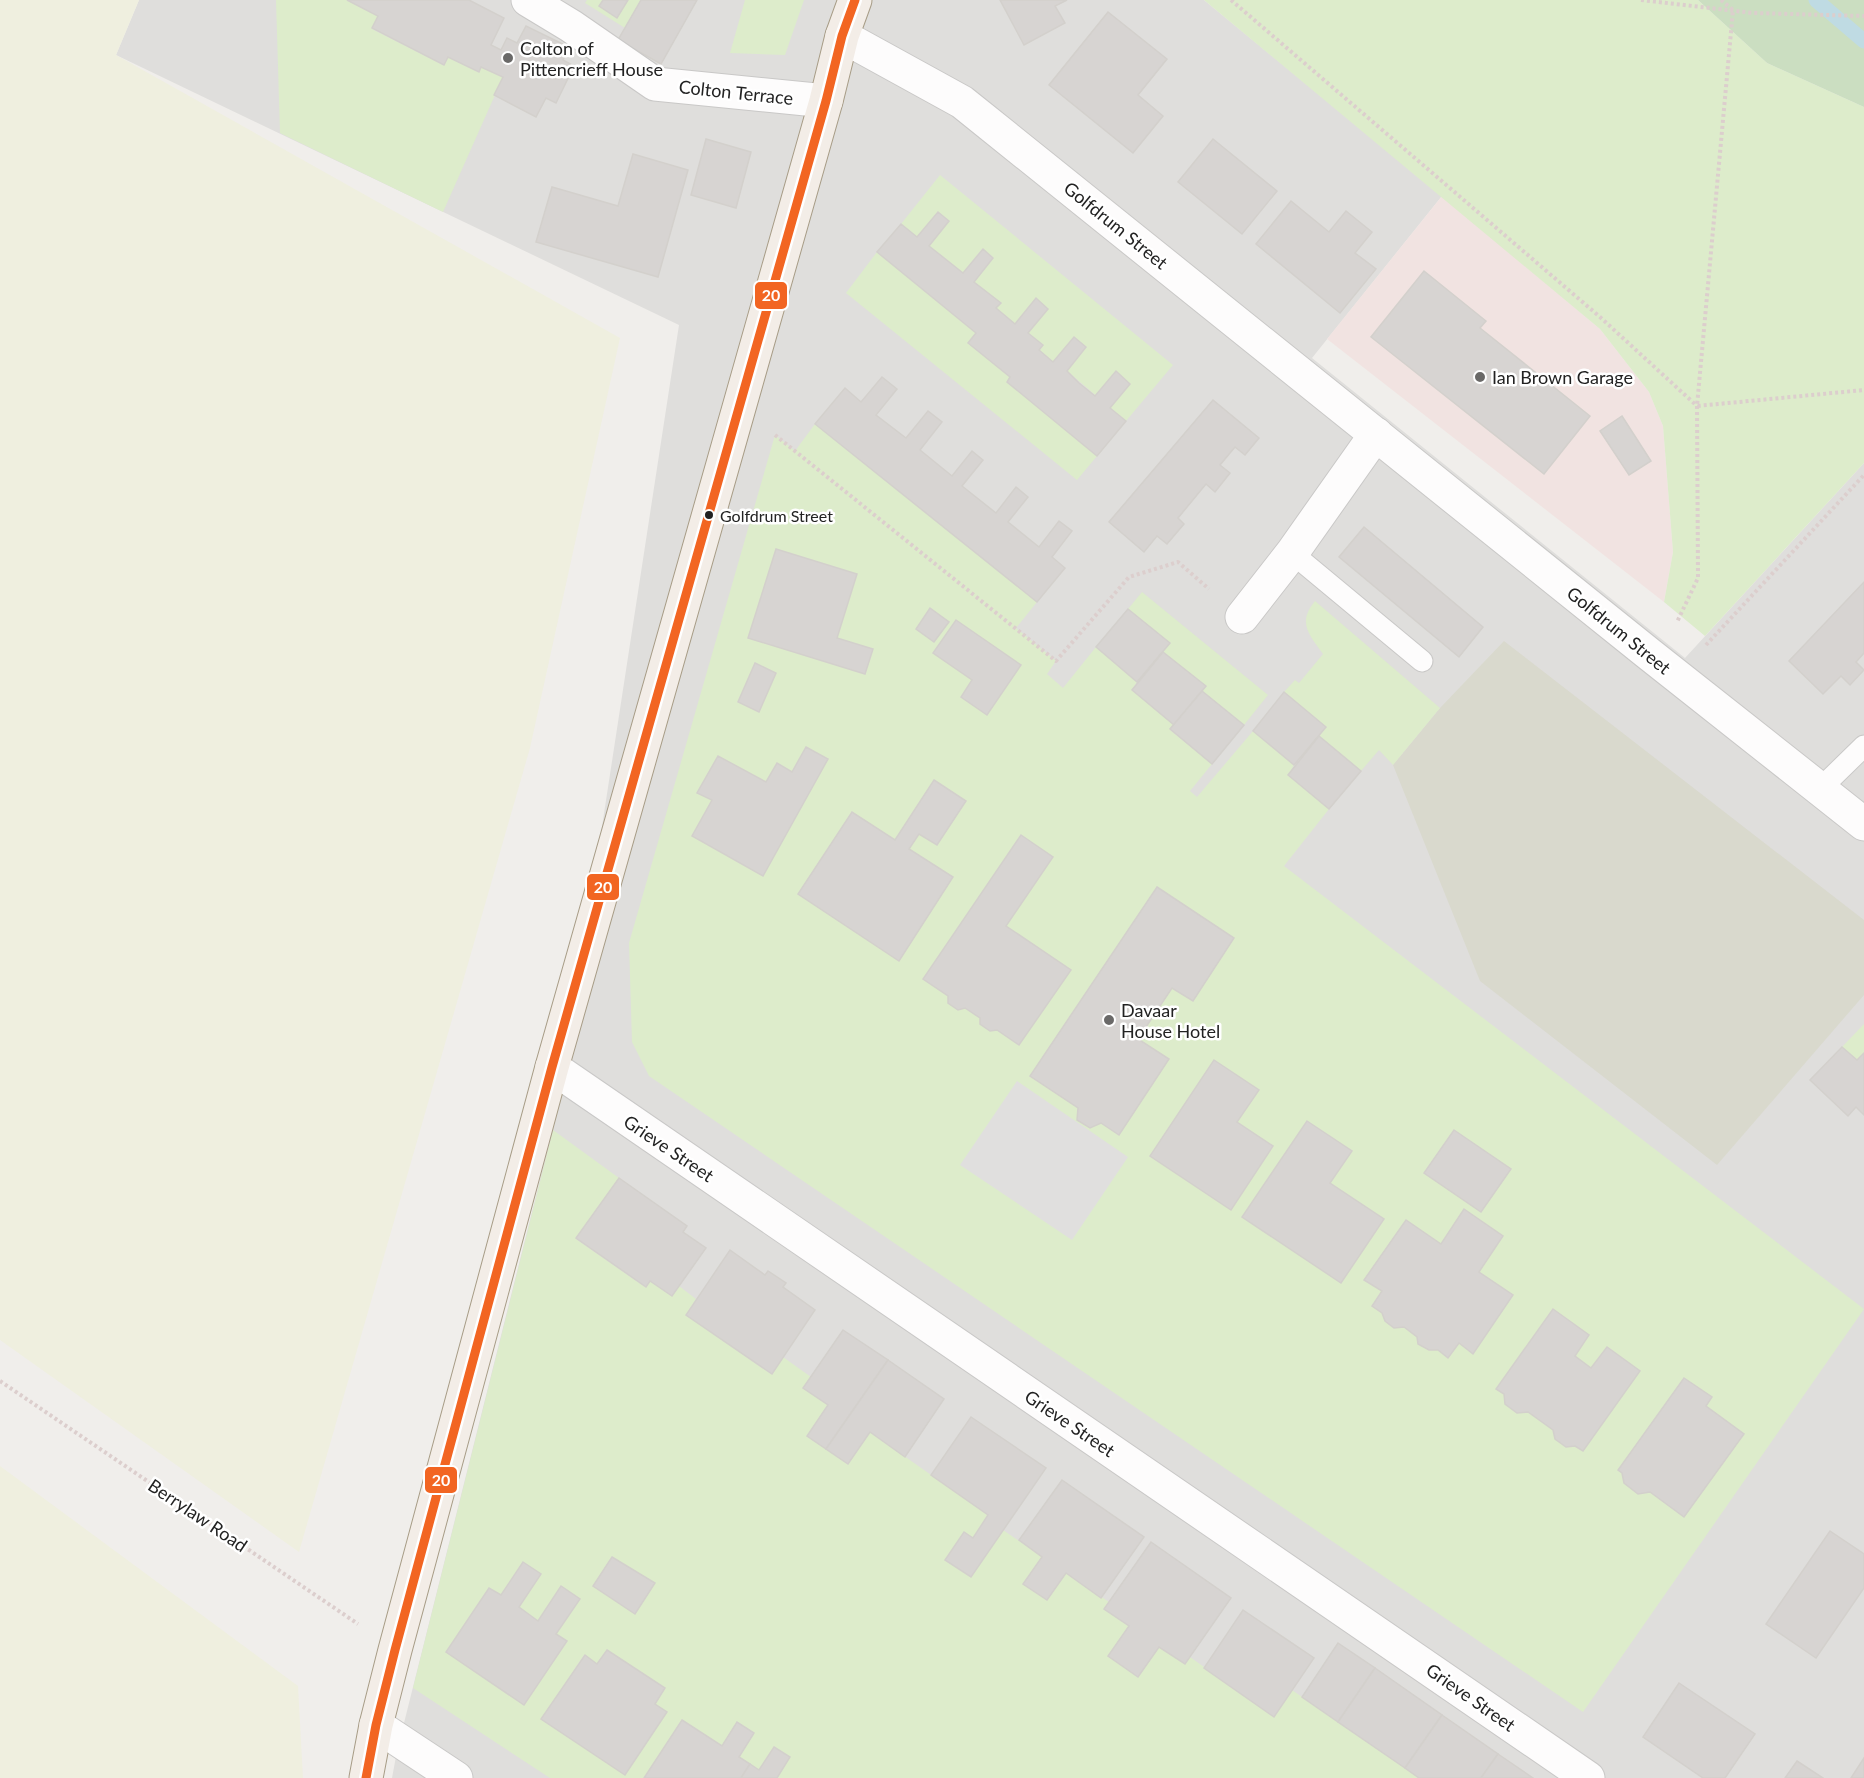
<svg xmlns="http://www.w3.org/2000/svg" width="1864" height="1778" viewBox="0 0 1864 1778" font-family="Lato,sans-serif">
  <rect width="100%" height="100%" fill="#f0eeeb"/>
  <polygon fill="#dfdedc" points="139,0 1204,0 1442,196 1312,358 1685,658 1864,463 1864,1778 392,1778 397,1751 560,1100 679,325 116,55"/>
  <polygon fill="#f1e3e1" points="1442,196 1600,329 1649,392 1663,426 1673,552 1664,602 1327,339"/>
  <polygon fill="#d9d9cd" points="1504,641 1864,920 1864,995 1717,1165 1480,981 1393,765 1440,708"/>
  <g fill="#efefdf">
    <polygon points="0,0 139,0 116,55 620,338 530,748 299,1552 0,1340"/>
    <polygon points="0,1466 298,1686 303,1778 0,1778"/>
  </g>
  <g fill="#ddeccb" fill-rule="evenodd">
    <polygon points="276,0 347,0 378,16 372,29 443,65 448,57 478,72 481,67 503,77 443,212 280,133"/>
    <polygon points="587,0 641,0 625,28 585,3"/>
    <polygon points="745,0 804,0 785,55 730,53"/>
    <polygon points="1204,0 1698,0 1767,63 1864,107 1864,463 1705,636 1664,602 1673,552 1663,426 1649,392 1600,329"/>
    <polygon points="940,175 1173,365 1126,421 1067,371 1086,347 1053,362 1039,350 1043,345 1028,333 1047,309 1036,299 1015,324 996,308 1000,303 974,282 993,257 982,249 963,273 929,246 949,221 938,212 917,237 901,224"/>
    <polygon points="877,252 976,333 968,343 1010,377 1007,382 1097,456 1077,480 846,293"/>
    <polygon points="815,424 1037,602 1016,628 1056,661 1047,674 1063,688 1096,647 1137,682 1132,690 1174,725 1170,730 1212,764 1190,791 1197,797 1253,731 1294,765 1288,775 1329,809 1284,866 1864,1309 1583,1712 649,1076 632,1042 629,943 775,435 795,451"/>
    <polygon points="1142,592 1268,695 1244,725 1202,691 1205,686 1163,652 1169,643 1128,609"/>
    <path d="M1315,601L1440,708L1393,765L1379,750L1361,771L1319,736L1326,727L1284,692L1295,680L1299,683L1323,654C1309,634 1297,623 1315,601Z"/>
    <polygon points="1864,1024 1864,1053 1857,1060 1842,1047"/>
    <path d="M553,1130L619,1178L576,1239L645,1287L650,1281L672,1296L679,1286L696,1299L686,1315L771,1374L783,1357L811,1377L828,1405L807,1436L848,1464L870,1432L988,1515L973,1538L964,1532L945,1560L971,1577L1003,1530L1109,1602L1105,1609L1129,1626L1138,1676L1159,1647L1185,1664L1190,1657L1274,1717L1292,1690L1419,1778H777L790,1757L774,1747L759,1770L739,1757L754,1734L738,1722L722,1746L682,1720L644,1778H550L413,1688ZM523,1562L541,1575L519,1607L538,1621L561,1586L580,1599L556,1634L567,1642L524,1705L446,1652L489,1588L501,1595ZM607,1650L665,1688L655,1704L667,1712L542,1719L584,1655L597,1664Z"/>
  </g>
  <polygon fill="#cbdec1" points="1698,0 1864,0 1864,107 1767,63"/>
  <polygon fill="#e0dfde" points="1017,1081 1128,1157 1072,1240 960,1165"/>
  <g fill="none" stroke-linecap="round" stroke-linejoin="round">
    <polyline stroke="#bfdbe3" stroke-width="15" points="1816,0 1864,41"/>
  </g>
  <g fill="#d7d4d2" stroke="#d3d0cc" stroke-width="1.5">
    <polygon points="347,0 469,0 504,18 491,45 501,50 507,38 517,43 526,26 569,47 563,60 574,66 556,103 546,98 536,117 494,95 503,77 481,67 479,72 448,57 444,65 372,28 378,16"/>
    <polygon points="603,0 628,0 617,18 599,6"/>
    <polygon points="641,0 697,0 661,64 618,40"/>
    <polygon points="1000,0 1067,0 1055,6 1065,23 1024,45"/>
    <polygon points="1108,12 1167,59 1138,95 1163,116 1133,153 1049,85"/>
    <polygon points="706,139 751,152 736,208 691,195"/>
    <polygon points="1213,139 1277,191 1242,234 1178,182"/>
    <polygon points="633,154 688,170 658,277 536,242 552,187 618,206"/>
    <polygon points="1291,201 1329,232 1346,211 1372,232 1355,253 1376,269 1340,313 1256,244"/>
    <polygon points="938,212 949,221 929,246 963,273 983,249 993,258 974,282 1001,303 996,308 1015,324 1036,298 1048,309 1028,333 1043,345 1039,350 1053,362 1074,337 1086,347 1067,371 1079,383 1095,396 1116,371 1130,384 1110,408 1126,421 1097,456 1007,382 1010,377 968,343 976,333 877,252 901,224 917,237"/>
    <polygon points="1424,271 1486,321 1480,328 1590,416 1544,474 1371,337"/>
    <polygon points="882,377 897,389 876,415 906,438 928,411 942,422 920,450 952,476 972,451 983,460 962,486 996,513 1016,487 1028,497 1008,522 1039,547 1059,521 1072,531 1052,557 1065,568 1037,602 815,424 845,388 861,402"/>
    <polygon points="1213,400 1259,438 1245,455 1235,447 1220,465 1230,473 1215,492 1206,484 1178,518 1184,524 1167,544 1157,536 1144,552 1109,522"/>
    <polygon points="1622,416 1651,461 1629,475 1600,431"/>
    <polygon points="1364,527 1483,627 1459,657 1339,557"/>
    <polygon points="776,549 857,574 837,638 873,649 865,674 748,638"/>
    <polygon points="1864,582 1864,653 1856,662 1864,670 1850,685 1841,676 1823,694 1789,661"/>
    <polygon points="930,608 949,622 934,642 916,629"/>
    <polygon points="1128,609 1170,643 1137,682 1096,647"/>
    <polygon points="956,620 1021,665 987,715 961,697 972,680 933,653"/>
    <polygon points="1163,652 1206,686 1174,725 1132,690"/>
    <polygon points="755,663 776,673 759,712 738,702"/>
    <polygon points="1202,691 1244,725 1212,764 1170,729"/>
    <polygon points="1284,692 1326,727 1294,765 1253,731"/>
    <polygon points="1319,736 1361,771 1329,809 1288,775"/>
    <polygon points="806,747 828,759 763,876 692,836 712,800 697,793 718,756 766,782 777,763 792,772"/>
    <polygon points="934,780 966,801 937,845 919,834 909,849 953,877 899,961 798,894 852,812 895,840"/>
    <polygon points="1021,835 1053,857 1006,926 1071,970 1019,1045 997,1030 990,1031 980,1024 980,1018 965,1008 958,1010 948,1003 948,996 923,979"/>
    <polygon points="1157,887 1234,938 1193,1001 1172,988 1138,1039 1169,1059 1119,1135 1101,1123 1090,1128 1077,1120 1078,1108 1030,1076"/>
    <polygon points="1842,1047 1857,1060 1864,1053 1864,1115 1856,1107 1848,1116 1810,1080"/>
    <polygon points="1214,1060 1259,1090 1237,1122 1273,1146 1231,1210 1150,1156"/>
    <polygon points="1307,1121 1352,1151 1330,1183 1384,1219 1341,1283 1242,1217"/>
    <polygon points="1454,1130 1511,1169 1481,1212 1424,1173"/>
    <polygon points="619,1178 687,1226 683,1232 706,1248 672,1296 650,1281 646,1287 576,1238"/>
    <polygon points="1464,1209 1503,1236 1479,1272 1513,1295 1473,1354 1459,1343 1448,1358 1438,1350 1429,1350 1418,1344 1417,1337 1404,1327 1394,1328 1385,1321 1382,1313 1372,1306 1382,1291 1364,1280 1406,1220 1441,1244"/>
    <polygon points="730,1250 765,1275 768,1271 786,1283 783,1287 815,1310 772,1374 686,1315"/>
    <polygon points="1553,1309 1589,1335 1575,1356 1591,1368 1607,1347 1640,1371 1583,1451 1575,1446 1566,1447 1555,1439 1553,1430 1528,1412 1517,1413 1505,1404 1504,1394 1496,1389"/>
    <polygon points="843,1330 888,1360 826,1449 807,1436 828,1405 803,1388"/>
    <polygon points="888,1360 944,1399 905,1457 870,1432 848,1464 826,1449"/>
    <polygon points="1684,1378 1712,1397 1706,1406 1744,1434 1684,1517 1650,1492 1638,1494 1624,1483 1622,1473 1618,1470"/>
    <polygon points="971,1417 1046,1468 971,1577 945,1560 964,1532 973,1538 988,1515 931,1475"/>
    <polygon points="1062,1480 1144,1537 1101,1598 1066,1573 1047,1600 1023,1584 1042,1557 1019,1540"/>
    <polygon points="1830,1531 1864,1554 1864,1588 1816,1658 1766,1624"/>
    <polygon points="1151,1542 1231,1598 1185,1664 1159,1647 1138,1677 1108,1656 1129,1626 1104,1609"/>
    <polygon points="612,1557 655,1583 635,1614 593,1586"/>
    <polygon points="523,1562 541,1574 519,1607 538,1621 561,1586 580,1599 556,1634 567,1641 524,1705 446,1652 489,1588 501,1595"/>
    <polygon points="1243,1610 1314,1658 1274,1717 1204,1668"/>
    <polygon points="1338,1643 1375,1668 1338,1722 1302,1697"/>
    <polygon points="607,1650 665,1688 655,1704 667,1712 625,1775 541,1719 585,1655 597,1664"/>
    <polygon points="1375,1668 1442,1715 1405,1768 1338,1722"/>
    <polygon points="1679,1683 1755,1734 1725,1778 1703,1778 1643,1737"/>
    <polygon points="1442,1715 1498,1754 1481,1778 1419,1778 1405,1768"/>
    <polygon points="682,1720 722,1746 737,1722 754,1733 739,1757 750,1764 741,1778 644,1778"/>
    <polygon points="774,1747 790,1757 777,1778 741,1778 750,1764 759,1770"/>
    <polygon points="1498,1754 1533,1778 1481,1778"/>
    <polygon points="1864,1758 1864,1778 1851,1778"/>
    <polygon points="1797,1761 1823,1778 1785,1778"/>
  </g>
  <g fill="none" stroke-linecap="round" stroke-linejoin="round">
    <g stroke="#c9c8c7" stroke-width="23">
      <g id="lane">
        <polyline points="1292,553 1422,661"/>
        <polyline points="1821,788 1864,746"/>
      </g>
    </g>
    <g stroke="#c9c8c7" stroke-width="35">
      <g id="street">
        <polyline points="528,0 571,26 655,84 826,101"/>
        <polyline points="842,36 962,102 1649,654 1864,824"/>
        <polyline points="1242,617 1292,553 1376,434"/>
        <polyline points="552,1067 1588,1778"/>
        <polyline points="376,1725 456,1778"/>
      </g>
    </g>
    <g stroke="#a79c86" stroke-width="35">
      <polyline id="primary" points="366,1778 376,1725 395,1650 552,1067 826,101 842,36 855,0"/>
    </g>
    <g stroke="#dccecd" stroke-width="4" stroke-dasharray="3 3" stroke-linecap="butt">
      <polyline points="1231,0 1600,317 1697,406 1698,578 1677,622"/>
      <polyline points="1641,0 1753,13 1864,16"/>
      <polyline points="1721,0 1733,10 1697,406 1864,390"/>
      <polyline points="775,435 1056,661 1129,577 1178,562 1209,589"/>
      <polyline points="1706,645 1864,475"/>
      <polyline points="0,1381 358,1624"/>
    </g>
    <use href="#lane" stroke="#fdfcfc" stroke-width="21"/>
    <use href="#street" stroke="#fdfcfc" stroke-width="33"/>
    <use href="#primary" stroke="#f3ede7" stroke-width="33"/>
    <g stroke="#fff" stroke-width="14">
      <polyline id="bus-1" points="366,1778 376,1725 395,1650 552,1067 826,101 842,36 855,0"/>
    </g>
    <use href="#bus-1" stroke="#f26522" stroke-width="9"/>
  </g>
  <g fill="#6a6968" stroke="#fff" stroke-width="2">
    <circle cx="508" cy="58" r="6"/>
    <circle cx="1480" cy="377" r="6"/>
    <circle cx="1109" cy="1020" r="6"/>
  </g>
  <circle fill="#222" stroke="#fff" stroke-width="2" cx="709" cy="515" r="5"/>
  <g text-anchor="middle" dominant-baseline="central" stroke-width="5" stroke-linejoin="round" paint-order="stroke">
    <g font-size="16" fill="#222" stroke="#fff" text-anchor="start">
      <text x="720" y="515">Golfdrum Street</text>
    </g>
    <g font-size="18" fill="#222" stroke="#fff" text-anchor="start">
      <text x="520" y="48">Colton of<tspan x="520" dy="21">Pittencrieff House</tspan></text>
      <text x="1492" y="377">Ian Brown Garage</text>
      <text x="1121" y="1010">Davaar<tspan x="1121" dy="21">House Hotel</tspan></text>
    </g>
    <g font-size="18" fill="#222" stroke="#fff">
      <text transform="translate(736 92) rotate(6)">Colton Terrace</text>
      <text transform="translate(1116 225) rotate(39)">Golfdrum Street</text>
      <text transform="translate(1619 630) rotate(39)">Golfdrum Street</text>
      <text transform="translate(669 1148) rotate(34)">Grieve Street</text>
      <text transform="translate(1070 1423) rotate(34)">Grieve Street</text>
      <text transform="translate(198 1515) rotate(34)">Berrylaw Road</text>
      <text transform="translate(1471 1697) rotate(35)">Grieve Street</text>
    </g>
  </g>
  <g stroke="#fff" stroke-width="2">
    <rect x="754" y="281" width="34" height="29" rx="6" fill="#f26522"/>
    <rect x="586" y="873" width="34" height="28" rx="6" fill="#f26522"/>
    <rect x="424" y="1466" width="34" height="28" rx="6" fill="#f26522"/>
  </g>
  <g font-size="16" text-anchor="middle" font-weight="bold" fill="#fff">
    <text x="771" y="301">20</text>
    <text x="603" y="893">20</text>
    <text x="441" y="1486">20</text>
  </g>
</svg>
